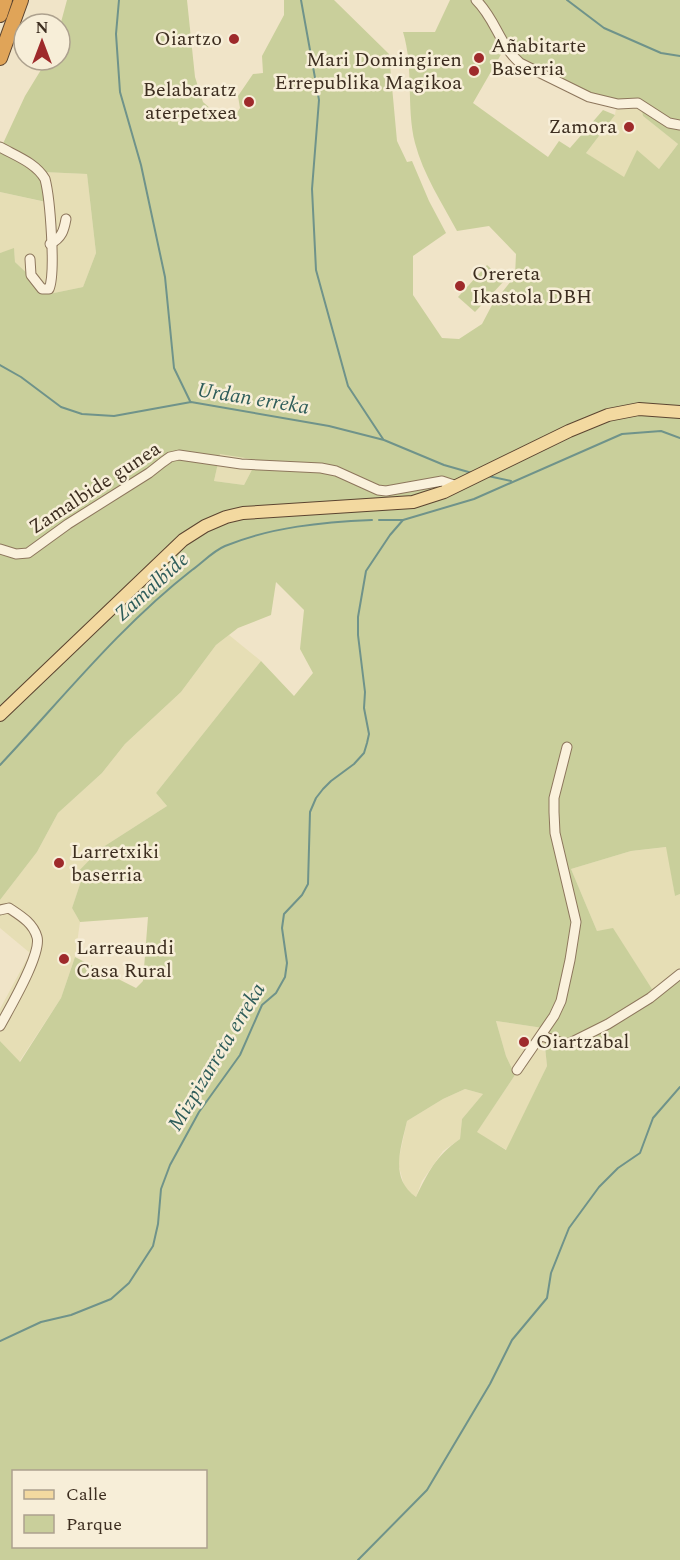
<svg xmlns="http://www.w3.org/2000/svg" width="680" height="1560" viewBox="0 0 680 1560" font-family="Spectral,serif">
  <rect width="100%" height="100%" fill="#f0e4c8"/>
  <g fill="#e6deb5">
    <polygon points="617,101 641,101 643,116 678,144 659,169 637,151 624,178 586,153 615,115"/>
    <polygon points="43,172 87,174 96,253 83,287 49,294 15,262 14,249 0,253 0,192 45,202"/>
    <polygon points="220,453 257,460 244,485 214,481"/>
    <polygon points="229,635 261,661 156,793 167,806 100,849 75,876 81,881 72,908 80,922 75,957 61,998 19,1062 0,1041 0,1009 30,953 0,928 0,900 37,852 58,813 102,773 125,744 181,692 216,645"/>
    <polygon points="667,847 675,896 680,894 680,972 652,989 613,929 597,931 571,869 631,851"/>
    <polygon points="496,1021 543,1028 547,1066 507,1150 476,1133 515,1075 506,1056"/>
    <polygon points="465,1089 483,1094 462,1119 460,1139 443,1151 422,1181 416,1197 405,1189 398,1163 407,1121 443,1099"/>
  </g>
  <g fill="#c9cf9b" fill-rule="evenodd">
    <path d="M67,0H187L195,77L203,102L220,117L235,116L240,108L238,96L253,74L263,73L262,56L284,15V0H334L389,54L397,141L407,162L412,161L429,201L446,233L413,256V295L442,338L459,339L482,324L492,305L515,276L516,254L489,226L457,231C442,203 423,174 415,143C406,107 414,68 403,32H435L450,0H680V894L675,896L666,847L631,851L571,869L597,931L613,928L652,989L680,972V1560H0V1041L20,1062L61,998L75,957L136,988L143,981L148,917L80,922L72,908L81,881L74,876L100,849L167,806L156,793L261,661L294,696L313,673L300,649L304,610L276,582L271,615L238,628L216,645L181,692L125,744L102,773L58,813L37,852L0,900V253L14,248L15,262L49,294L83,287L96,253L87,174L43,172L46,202L0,192V150L25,96L47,60H60V26ZM507,44L522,61L591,93L617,101H640L643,116L678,144L659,169L637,150L624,177L586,153L615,115L603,110L570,148L559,141L548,157L473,103ZM220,454L257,460L244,485L214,481ZM496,1021L543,1028L547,1066L506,1150L477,1132L515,1075L506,1056ZM465,1089L483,1094L462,1119L460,1139C435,1157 429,1171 416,1197C389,1178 401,1148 407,1121L443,1099ZM14,1472H206V1546H14Z"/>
    <polygon points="487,265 504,281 475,312 458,297"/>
  </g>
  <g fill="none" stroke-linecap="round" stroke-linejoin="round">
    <g stroke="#6f938a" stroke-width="2">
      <polyline points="119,0 116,34 120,92 141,165 165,277 174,368 190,401"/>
      <polyline points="301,0 319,100 312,189 316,270 348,386 383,439"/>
      <polyline points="567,0 604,28 661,53 680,56"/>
      <polyline points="0,365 21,377 61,407 82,414 114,416 191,402 329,426 384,440 444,465 472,473"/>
      <polyline points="488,476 511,481"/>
      <polyline points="379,520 403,520 474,499 622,434 661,431 680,438"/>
      <path d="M0,765C62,699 120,626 192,570C202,563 213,551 225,546C271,527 323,522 372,520"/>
      <polyline points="0,1341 41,1322 71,1315 111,1299 129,1283 153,1246 158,1224 161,1189 170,1165 199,1112 240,1055 262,1005 276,993 285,977 287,963 282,928 284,914 302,895 308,884 310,812 316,798 323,789 331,781 354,764 364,753 367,743 369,734 364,708 365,692 358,635 358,617 366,571 390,535 403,520"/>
      <polyline points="358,1560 427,1490 490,1384 512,1340 547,1298 551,1273 569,1228 599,1187 618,1168 640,1153 653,1118 680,1087"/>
    </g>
    <g stroke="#8d765c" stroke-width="11">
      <g id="minor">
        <path d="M476,0C495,18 500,46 520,63L589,97L618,104L638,103L669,123L680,125"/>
        <path d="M0,147C16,156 36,163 45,179C50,198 56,273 49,289H42L31,275L30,259"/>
        <path d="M50,244C62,238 64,230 66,219"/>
        <polyline points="0,549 16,554 28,553 68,524 149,473 163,462 170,457 179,455 241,464 321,468 336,471 378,490 386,491 442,481 457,486"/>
        <path d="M0,910L9,908C21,916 33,923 37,937C42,954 9,1009 0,1026"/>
        <polyline points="542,1036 565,1044 570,1043 608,1024 650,998 680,974"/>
        <polyline points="517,1070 554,1016 561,1001 570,960 576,922 555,833 554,812 554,798 567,747"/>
      </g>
    </g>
    <g stroke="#5b4430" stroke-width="14">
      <polyline id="major" points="0,715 183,540 205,526 226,517 243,513 413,502 444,492 569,431 608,415 639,409 680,412"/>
    </g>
    <g stroke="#5b4430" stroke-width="16">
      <g id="highway">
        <polyline points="0,15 5,0"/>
        <polyline points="0,58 21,0"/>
      </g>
    </g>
    <use href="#minor" stroke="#faf1dc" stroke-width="9"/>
    <use href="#major" stroke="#f3d9a0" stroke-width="12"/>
    <use href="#highway" stroke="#e0a458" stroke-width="14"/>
  </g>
  <g fill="#9e2a2b" stroke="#f7eed8" stroke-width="2">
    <circle cx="234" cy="39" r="6"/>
    <circle cx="479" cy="58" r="6"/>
    <circle cx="474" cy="71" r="6"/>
    <circle cx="249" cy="102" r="6"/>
    <circle cx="629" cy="127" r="6"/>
    <circle cx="460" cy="286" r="6"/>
    <circle cx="59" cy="863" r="6"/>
    <circle cx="64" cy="959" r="6"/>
    <circle cx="524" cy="1042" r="6"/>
  </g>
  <g text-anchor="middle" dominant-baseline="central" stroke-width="5" stroke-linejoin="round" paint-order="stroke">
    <g font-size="20" fill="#3d2e20" stroke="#f7eed8" text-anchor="start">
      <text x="222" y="39" text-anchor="end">Oiartzo</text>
      <text x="491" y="46">Añabitarte<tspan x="491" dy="23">Baserria</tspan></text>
      <text x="462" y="60" text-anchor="end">Mari Domingiren<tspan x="462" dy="23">Errepublika Magikoa</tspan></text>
      <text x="237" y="90" text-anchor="end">Belabaratz<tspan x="237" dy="23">aterpetxea</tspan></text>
      <text x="617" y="127" text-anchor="end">Zamora</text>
      <text x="472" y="274">Orereta<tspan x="472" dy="23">Ikastola DBH</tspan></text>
      <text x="71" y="852">Larretxiki<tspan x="71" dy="23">baserria</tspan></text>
      <text x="76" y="948">Larreaundi<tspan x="76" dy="23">Casa Rural</tspan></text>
      <text x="536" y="1042">Oiartzabal</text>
    </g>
    <g font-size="20" fill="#3d2e20" stroke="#f7eed8">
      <text transform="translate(95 488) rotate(-33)">Zamalbide gunea</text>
    </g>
    <g font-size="21" font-style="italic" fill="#2f5d5a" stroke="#f7eed8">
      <text transform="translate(253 399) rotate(9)">Urdan erreka</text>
      <text transform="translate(152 587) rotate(-42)">Zamalbide</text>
      <text transform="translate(217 1057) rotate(-59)">Mizpizarreta erreka</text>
    </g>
  </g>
  <rect x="12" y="1470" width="195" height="78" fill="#f7eed8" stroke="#ada18e" stroke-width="1.5"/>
  <rect x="24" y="1490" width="30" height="9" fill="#f3d9a0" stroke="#ada18e" stroke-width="1.5"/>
  <text x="66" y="1500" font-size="18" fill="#3d2e20">Calle</text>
  <rect x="24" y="1515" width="30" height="18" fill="#c9cf9b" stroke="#ada18e" stroke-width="1.5"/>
  <text x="66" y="1530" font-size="18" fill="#3d2e20">Parque</text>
  <g transform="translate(42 42)"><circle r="28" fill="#f7eed8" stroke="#ada18e" stroke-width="1.5"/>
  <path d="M0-4.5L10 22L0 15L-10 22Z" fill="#9e2a2b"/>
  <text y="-9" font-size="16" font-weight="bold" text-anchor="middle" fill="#3d2e20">N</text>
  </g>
</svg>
